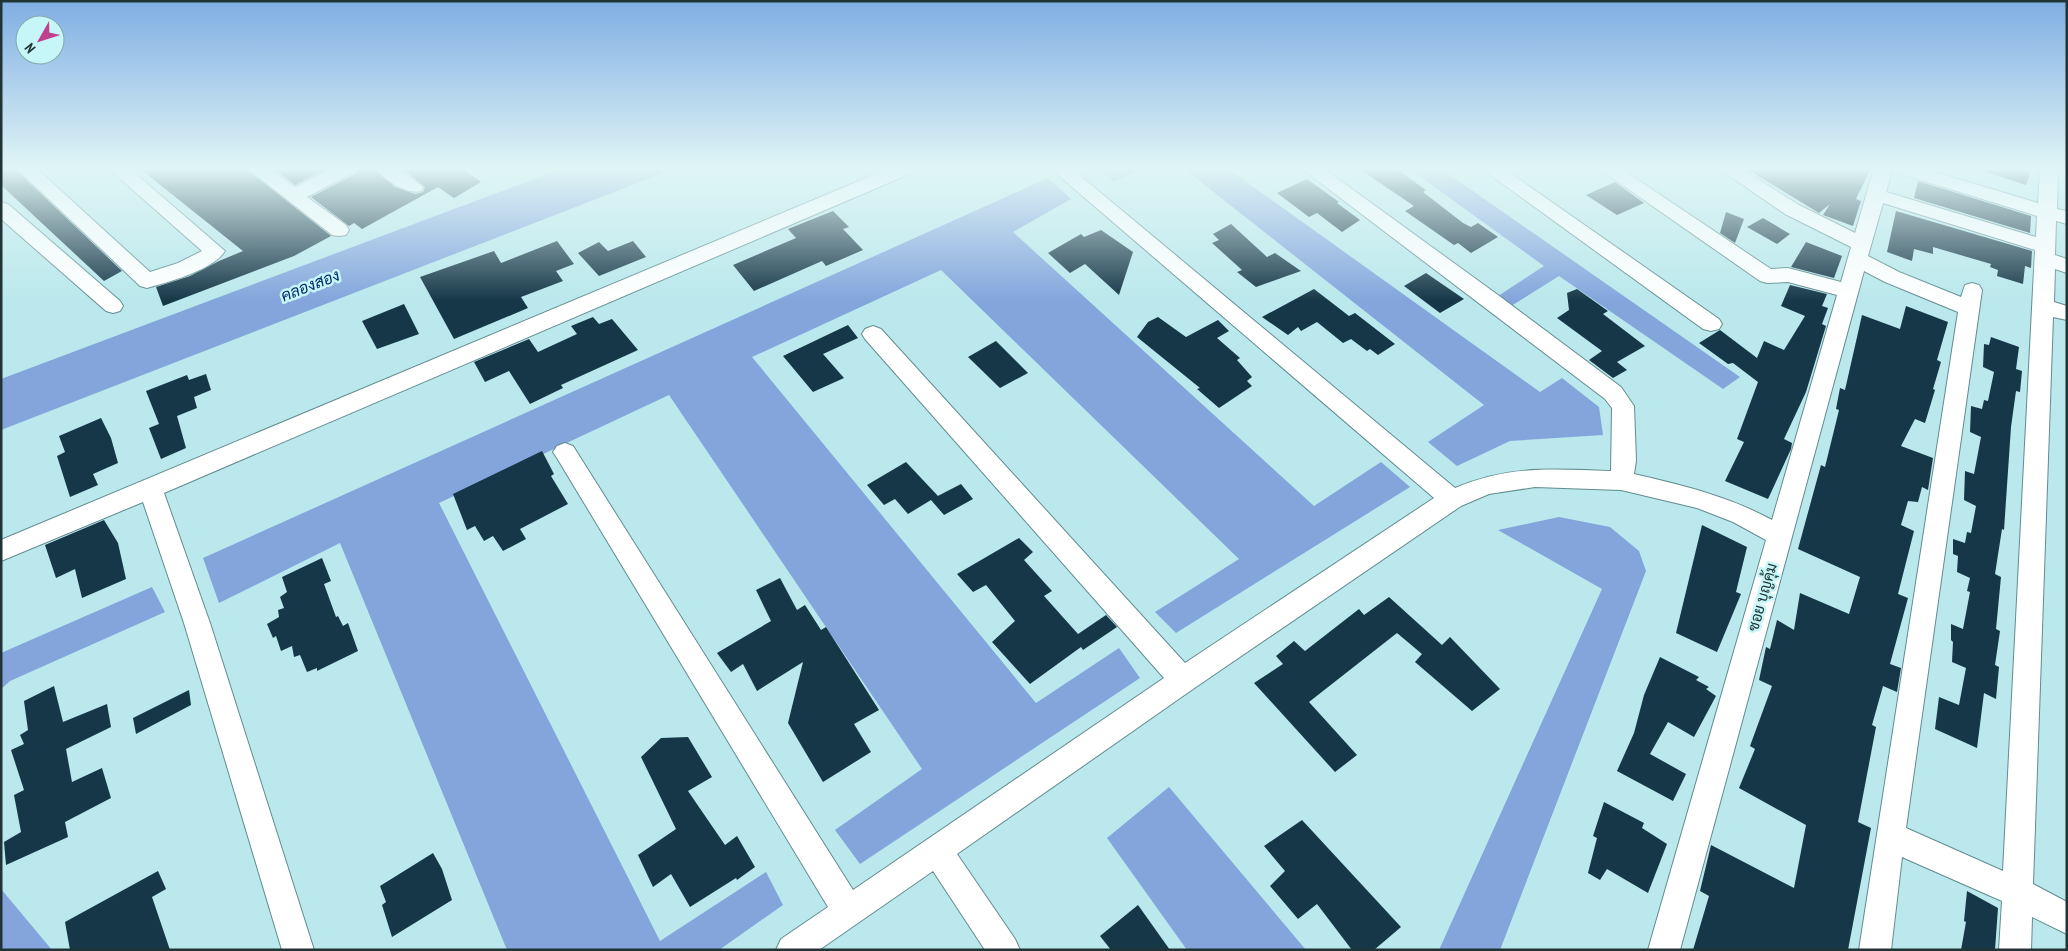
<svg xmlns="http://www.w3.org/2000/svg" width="2068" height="951" viewBox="0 0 2068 951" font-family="'PT Sans Narrow',Sarabun,sans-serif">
  <rect width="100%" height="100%" fill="#bae8ec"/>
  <g fill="#83a5dc">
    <polygon points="563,168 676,168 1,430 1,379"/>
    <polygon points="1098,168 1143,168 1114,182"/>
    <polygon points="1183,168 1227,168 1540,392 1562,378 1599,407 1603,435 1510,441 1457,466 1428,442 1484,405"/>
    <polygon points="1408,168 1440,168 1740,377 1723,389 1559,276 1508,308 1495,298 1544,266"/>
    <polygon points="1048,178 1071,199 1013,232 1314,506 1381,462 1410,487 1176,633 1155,612 1239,559 941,270 752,357 1036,703 1119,648 1140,678 860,864 835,830 922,769 669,395 439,503 660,941 766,872 783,905 719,950 507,950 340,543 219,603 203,558"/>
    <polygon points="1559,517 1610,527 1639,551 1646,571 1500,950 1439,950 1602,589 1498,530"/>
    <polygon points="152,587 165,612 10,681 1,689 1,653"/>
    <polygon points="1169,787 1306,950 1187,950 1107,838"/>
    <polygon points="1,889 52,950 1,950"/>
  </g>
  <g fill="#163747">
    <polygon points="1,168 14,168 122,271 104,281 1,185"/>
    <polygon points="139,168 245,168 331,236 294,256 163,306 156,287 190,276 219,261 243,251"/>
    <polygon points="273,168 327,168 295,185"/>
    <polygon points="358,168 374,168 395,187 415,194 423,192 425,187 402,168 462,168 481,182 454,198 438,187 362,229 354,223 349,226 311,197 355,174"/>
    <polygon points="1358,168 1395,168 1426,190 1423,192 1463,223 1471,227 1478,223 1498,237 1471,253 1458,243 1454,245 1405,211 1414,206"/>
    <polygon points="1745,168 1871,168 1856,199 1861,201 1853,226 1823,215 1830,204 1819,213"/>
    <polygon points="1984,168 2032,168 2026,185 1983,171"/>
    <polygon points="1307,179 1339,202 1337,203 1360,220 1342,232 1317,213 1309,217 1277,193"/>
    <polygon points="1918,181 2031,216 2030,233 1914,198"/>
    <polygon points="1615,182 1644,203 1617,215 1586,195"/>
    <polygon points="833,211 849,227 843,229 863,250 826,266 822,261 754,291 733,265 796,238 788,229"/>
    <polygon points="1896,211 2032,251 2031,268 2025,266 2023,284 1997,276 1998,270 1990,267 1991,264 1933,247 1933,254 1914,249 1912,261 1887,252"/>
    <polygon points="1726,212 1744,219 1735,243 1720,233"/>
    <polygon points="1763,218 1790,234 1777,244 1747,227"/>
    <polygon points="1231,224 1267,257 1275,253 1301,271 1256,287 1237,272 1242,270 1212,243 1219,240 1213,234"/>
    <polygon points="1101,230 1133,252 1119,295 1085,264 1070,273 1048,253 1081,234 1084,237"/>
    <polygon points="557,241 574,264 556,271 563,281 521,297 528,308 454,339 420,277 494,251 501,263"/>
    <polygon points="633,241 646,257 599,276 578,253 599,242 608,251"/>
    <polygon points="1806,242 1842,256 1834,278 1791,267"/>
    <polygon points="1426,273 1464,299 1440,313 1404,286"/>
    <polygon points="1790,285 1827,294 1822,306 1828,308 1822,324 1826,326 1806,392 1784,439 1792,443 1791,449 1768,499 1725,481 1744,442 1737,439 1758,382 1733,363 1728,364 1699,343 1720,330 1757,358 1764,341 1784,350 1805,316 1781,306"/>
    <polygon points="1314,289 1349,316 1355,313 1395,344 1378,355 1370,349 1367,351 1351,339 1343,343 1317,322 1301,331 1298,327 1288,335 1262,317"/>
    <polygon points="1577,289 1608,311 1603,314 1645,346 1617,362 1627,370 1613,378 1589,360 1602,351 1557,318 1569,310 1567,293"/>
    <polygon points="404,304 419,334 377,349 362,321"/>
    <polygon points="1906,306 1948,322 1937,360 1941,362 1933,389 1935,390 1925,423 1915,419 1901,446 1933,458 1928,490 1922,487 1918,502 1908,501 1901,525 1914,531 1898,594 1908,598 1890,664 1901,668 1897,692 1883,686 1872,725 1876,727 1858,822 1871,828 1848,950 1693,950 1709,896 1700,891 1711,845 1794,888 1806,825 1739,788 1755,749 1750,746 1772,686 1759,680 1766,647 1770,649 1777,620 1794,630 1800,593 1849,614 1860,577 1798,549 1821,465 1825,467 1839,410 1836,409 1840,388 1845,390 1862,315 1900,329"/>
    <polygon points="593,317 599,324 612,319 638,350 561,385 563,388 530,404 509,371 485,382 474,362 529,339 538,352 577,334 571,326"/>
    <polygon points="1158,317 1186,337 1218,320 1229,331 1217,338 1240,358 1237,360 1252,377 1247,381 1252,386 1219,408 1197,389 1200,388 1137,337 1148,322"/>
    <polygon points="848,325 858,338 823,354 844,378 813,392 783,356"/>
    <polygon points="1991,337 2019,347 2016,369 2022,371 2020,392 2016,391 2011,427 2004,530 2002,529 1995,574 2001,577 1996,629 2000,631 1995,665 1999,667 1996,699 1984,693 1977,748 1935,729 1939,697 1959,705 1966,668 1952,662 1953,642 1951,640 1951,624 1963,629 1970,592 1967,591 1970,578 1957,572 1958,556 1953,554 1953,539 1965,543 1967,532 1971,533 1976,506 1964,500 1965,471 1974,474 1981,437 1970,432 1971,406 1982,409 1984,400 1988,401 1994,372 1983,367 1984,344 1989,345"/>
    <polygon points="996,341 1028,373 1000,388 968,357"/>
    <polygon points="206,374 211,390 194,397 197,408 177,416 186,448 161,459 149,428 159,424 146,391 187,375 189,380"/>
    <polygon points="101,418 111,438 118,463 93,474 98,485 70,497 57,456 65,452 59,436"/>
    <polygon points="542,451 554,474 551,476 568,504 520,529 526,539 503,551 493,536 484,541 475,526 467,530 453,494"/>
    <polygon points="906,462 938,496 932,499 961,484 973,499 944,515 931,500 908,514 895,499 884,505 867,485"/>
    <polygon points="104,520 118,543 126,579 82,598 75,569 56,578 45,545"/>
    <polygon points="1702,525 1747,547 1736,592 1741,594 1717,652 1676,633"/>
    <polygon points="1019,538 1033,552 1024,560 1052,591 1044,596 1078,634 1106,615 1117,627 1083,650 1081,647 1030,684 992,642 1015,621 986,585 973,592 957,574"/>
    <polygon points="322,558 331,581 324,584 336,617 338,616 343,626 348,623 358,651 317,671 317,668 307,672 300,655 294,657 292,646 281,651 276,636 273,638 267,624 279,617 278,610 284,608 280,597 287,592 282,577"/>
    <polygon points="780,578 797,610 805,605 821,630 826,627 879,710 854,724 871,752 823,782 788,723 803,662 757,691 743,664 731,672 717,653 771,621 756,590"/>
    <polygon points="1389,597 1442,645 1450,637 1500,689 1472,711 1415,662 1422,654 1397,633 1309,702 1357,755 1335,772 1254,683 1283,664 1276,656 1294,641 1305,651 1359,609 1364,615"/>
    <polygon points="1660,657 1699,677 1696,680 1709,687 1706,689 1716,696 1694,737 1668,722 1650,754 1686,774 1673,801 1617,771 1634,733 1644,695"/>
    <polygon points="54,686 63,722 107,704 111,727 66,749 72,782 102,768 111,798 65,822 68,837 6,865 4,842 21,832 14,795 24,790 11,750 24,744 20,735 28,730 24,701"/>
    <polygon points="189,690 191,705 136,734 133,718"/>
    <polygon points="688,737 712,777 688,791 725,845 737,836 755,867 737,880 736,878 690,907 671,874 653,887 638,855 676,829 641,757 661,738"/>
    <polygon points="1604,802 1644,823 1642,828 1667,844 1648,893 1607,869 1600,880 1588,873 1597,838 1593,836"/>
    <polygon points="1302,820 1401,927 1374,950 1352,950 1317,904 1298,919 1270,886 1285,871 1264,846"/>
    <polygon points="433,853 442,869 452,900 392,937 382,905 386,902 380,886"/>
    <polygon points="158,871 166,889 152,897 170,950 70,950 65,922"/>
    <polygon points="1967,891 1998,908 1995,950 1961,950 1966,922 1964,921"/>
    <polygon points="1138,905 1170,950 1111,950 1100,936"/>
  </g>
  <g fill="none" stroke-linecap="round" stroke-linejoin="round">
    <g stroke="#618c90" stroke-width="2">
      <g id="minor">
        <path d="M16,168H36L150,272L178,263L202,251L108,168H129L225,251C213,270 169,282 147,288L140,286Z"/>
        <polygon points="247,168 269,168 295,187 332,168 356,168 354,172 307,197 346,225 349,230 346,235 339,236 332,235"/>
        <path d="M376,168H398L423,187L421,191C407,195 384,180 376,168Z"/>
        <polygon points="890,168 916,168 914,172 164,493 210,623 314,950 282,950 184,623 143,502 1,561 1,540"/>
        <path d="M1050,168H1071L1455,488C1510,465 1552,469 1611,471L1612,408L1605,399L1301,168H1323L1498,295L1621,387L1634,406L1636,461L1634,474C1682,485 1728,496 1772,520L1837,295L1788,282L1767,283L1760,281L1598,168H1620L1771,269L1788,268L1841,282L1851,247L1785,214L1718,168H1740L1799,205L1855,233L1874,168H1921L2038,203L2040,168H2058L2057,209L2067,211V224L2056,221L2055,255L2067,259V273L2055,269L2054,302L2067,306V320L2053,317L2033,884L2067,902V934L2032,917L2031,950H1999L2002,901L1902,857L1891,950H1859L1958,312L1885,282L1864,271L1680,950H1648L1766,540L1733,522L1697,508L1621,490L1535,487L1489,494L1461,506L1193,689L957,854L1015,939L1020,950H985L933,871L819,950H776L781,939L828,907L557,458L553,452L557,446L565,443L573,446L853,890L1164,678L865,339L862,334L865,329L873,326L881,329L1185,663L1434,498ZM1892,171L2037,216L2036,237L1886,192ZM1883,203L2035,250L2003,871L1906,828L1982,290L1979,285L1972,283L1965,285L1961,297L1899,272L1868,256Z"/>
        <polygon points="1481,168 1503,168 1719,319 1722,324 1719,329 1711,331 1703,329"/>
        <polygon points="1,202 8,204 120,301 123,306 120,311 113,313 106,311 1,219"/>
      </g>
    </g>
    <use href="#minor" fill="#fff" fill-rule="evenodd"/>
  </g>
  <linearGradient id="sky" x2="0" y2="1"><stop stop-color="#7faee3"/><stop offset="0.56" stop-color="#e0f5f6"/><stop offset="1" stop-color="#e0f5f6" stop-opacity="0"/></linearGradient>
  <rect width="2068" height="301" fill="url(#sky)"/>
  <g text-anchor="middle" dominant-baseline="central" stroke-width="5" stroke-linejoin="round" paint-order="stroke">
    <g font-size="15" fill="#213435" stroke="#c7f6f9">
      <text transform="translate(1762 597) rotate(-74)">ซอย บุญคุ้ม</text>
    </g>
    <g font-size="16" font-style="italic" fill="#062d6d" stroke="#c7f6f9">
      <text transform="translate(310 285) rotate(-21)">คลองสอง</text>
    </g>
  </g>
  <rect width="2068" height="951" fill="none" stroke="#213435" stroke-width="5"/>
  <g transform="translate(40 40) rotate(231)"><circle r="24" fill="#c7f6f9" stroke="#85a8ab"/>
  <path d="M0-4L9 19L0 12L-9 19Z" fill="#bf408e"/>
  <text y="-8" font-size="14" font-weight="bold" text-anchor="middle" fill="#213435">N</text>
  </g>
</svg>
